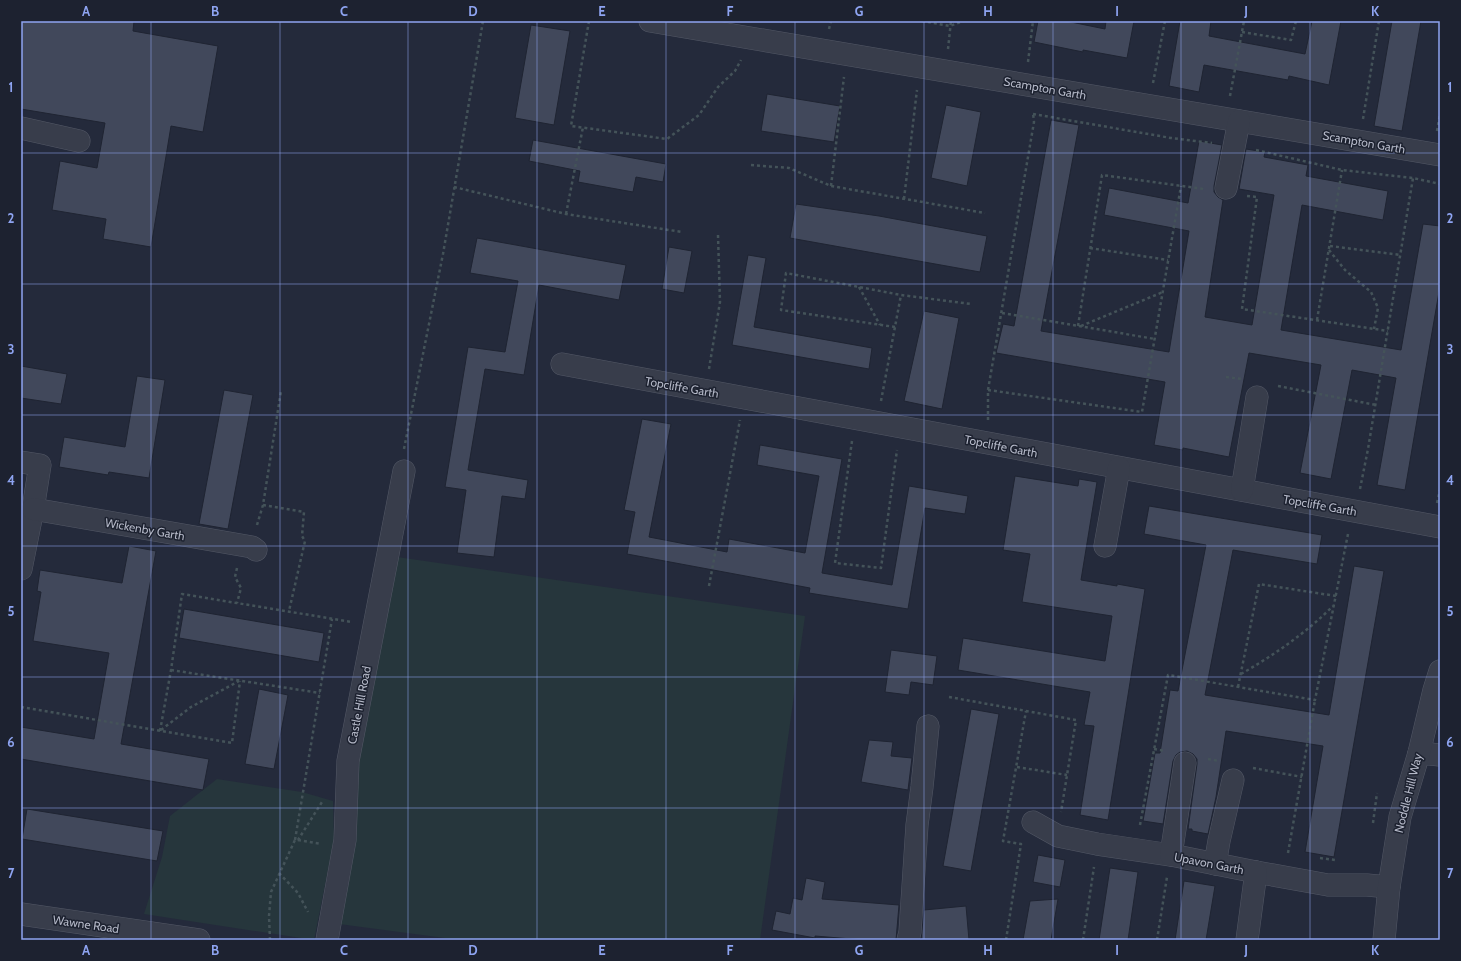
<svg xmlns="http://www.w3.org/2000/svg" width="1461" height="961" viewBox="0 0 1461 961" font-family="Cabin,sans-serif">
  <rect width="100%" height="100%" fill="#242a3b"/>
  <g fill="#26363c">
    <polygon points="397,557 805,616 760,940 460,940 339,924 357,765"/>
    <polygon points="217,779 302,792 333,801 334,840 314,940 144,914 162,857 170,816"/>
  </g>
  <g fill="#41485b" stroke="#1f2432">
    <polygon points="21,21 134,21 133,31 218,46 203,132 171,126 151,247 103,239 106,219 52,210 60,161 97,168 105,123 21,109"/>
    <polygon points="1038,21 1066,21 1105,29 1106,21 1134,21 1127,58 1083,50 1083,52 1034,42"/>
    <polygon points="1180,21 1211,21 1209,36 1305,54 1312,21 1341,21 1329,85 1289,76 1288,80 1204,65 1199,92 1169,86"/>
    <polygon points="1392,21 1421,21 1402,131 1374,126"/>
    <polygon points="531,25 570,31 554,125 515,118"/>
    <polygon points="767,94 840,106 834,142 761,131"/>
    <polygon points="946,105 981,112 967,186 931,178"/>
    <polygon points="1051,120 1079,125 1041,331 1169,352 1189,231 1104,215 1109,188 1188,203 1199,141 1222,145 1214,186 1214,192 1218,197 1223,200 1205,317 1252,325 1274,195 1239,189 1246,149 1265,152 1264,157 1308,165 1306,176 1388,191 1383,220 1302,205 1281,330 1401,350 1423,224 1440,226 1440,286 1405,490 1377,485 1396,378 1352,370 1331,479 1300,473 1321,365 1249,353 1229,457 1183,448 1183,450 1154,445 1165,382 996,353 1003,324 1014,326"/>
    <polygon points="533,140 666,164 663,182 636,177 633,192 578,182 580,171 529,161"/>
    <polygon points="796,204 879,216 987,236 980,272 790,238"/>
    <polygon points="477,238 626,265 619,300 539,285 524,375 485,369 468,470 528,480 525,499 502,496 494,557 457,553 466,490 445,487 468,347 505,352 518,281 470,273"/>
    <polygon points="669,247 692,251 684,293 662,289"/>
    <polygon points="748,255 766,258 754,327 872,348 869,369 732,345"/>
    <polygon points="924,311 959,318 942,409 904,401"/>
    <polygon points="21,366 67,374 61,404 21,398"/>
    <polygon points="137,376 165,380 149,478 109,472 108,475 59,467 64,437 125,447"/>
    <polygon points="224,390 253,395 228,529 199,524"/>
    <polygon points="642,419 671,424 649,537 727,552 729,539 805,553 819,476 757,465 760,445 842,459 822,573 892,585 909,486 968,496 965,514 925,508 908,609 809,593 810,588 627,554 635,512 624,510"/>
    <polygon points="1015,476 1078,486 1079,479 1097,482 1081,580 1117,586 1117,584 1145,589 1108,820 1080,815 1094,726 1084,725 1090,692 958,670 963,638 1105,661 1112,616 1022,602 1030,554 1003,550"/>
    <polygon points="1149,506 1322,535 1317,564 1233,550 1205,695 1329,715 1354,566 1384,571 1334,857 1305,852 1323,746 1226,731 1216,797 1208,834 1192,831 1192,829 1188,829 1197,764 1197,759 1193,754 1187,751 1180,752 1176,755 1173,761 1163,824 1143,821 1155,753 1160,753 1170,690 1178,691 1206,545 1144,534"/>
    <polygon points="129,546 156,551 121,744 209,759 203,790 21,759 21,727 94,739 109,653 33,641 41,592 37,591 40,570 122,583"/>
    <polygon points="184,609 324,633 319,662 179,638"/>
    <polygon points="891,650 937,656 933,685 911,682 909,695 885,692"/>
    <polygon points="259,689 288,695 274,769 245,764"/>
    <polygon points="971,709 999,714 971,871 943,866"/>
    <polygon points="869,740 893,742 891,756 912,758 908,790 861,782"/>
    <polygon points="27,809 163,831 157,861 22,839"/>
    <polygon points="1038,855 1065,860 1060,887 1033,882"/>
    <polygon points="1110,868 1138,872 1128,940 1099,940"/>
    <polygon points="806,878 825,882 822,899 899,905 896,940 864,940 815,936 815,938 772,930 776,911 790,914 793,898 802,900"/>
    <polygon points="1184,881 1215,886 1206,940 1175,940"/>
    <polygon points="1058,899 1051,940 1023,940 1030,901"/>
    <polygon points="966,906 969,940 921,940 924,910"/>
  </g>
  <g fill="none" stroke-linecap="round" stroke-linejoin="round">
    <g stroke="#535866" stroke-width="23">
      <g id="minor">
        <polyline points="650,21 1440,155"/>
        <polyline points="21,128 79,141"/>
        <polyline points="1226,188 1239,121"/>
        <polyline points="562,364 1440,527"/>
        <polyline points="21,462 40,465 33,509 21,569"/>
        <polyline points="1242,490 1257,397"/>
        <polyline points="33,509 252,547 256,550"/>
        <polyline points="1105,546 1119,468"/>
        <polyline points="1419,753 1440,755"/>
        <polyline points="1033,822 1058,836 1097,844 1171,855 1256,872 1328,885 1367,885 1389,887"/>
        <polyline points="1171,855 1185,763"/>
        <polyline points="1215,864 1219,841 1233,780"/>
        <polyline points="21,914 199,940"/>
        <polyline points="327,940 345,840 348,761 404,471"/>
        <polyline points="908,940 910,932 917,825 922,787 928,726"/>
        <polyline points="1247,940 1256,872"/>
        <polyline points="1384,940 1389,887 1400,817 1419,753 1434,690 1440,671"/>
      </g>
    </g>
    <g stroke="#445359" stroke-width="2.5" stroke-dasharray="3 3" stroke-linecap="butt">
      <polyline points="589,21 571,126 667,139 699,115 718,87 735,71 741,60"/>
      <polyline points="922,21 950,26 963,21"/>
      <polyline points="829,29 831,21"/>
      <polyline points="1242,32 1291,40 1296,21"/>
      <polyline points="948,49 951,21"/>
      <polyline points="1028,62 1033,21"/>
      <polyline points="1153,83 1165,21"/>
      <polyline points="1230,96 1244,21"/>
      <polyline points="1033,114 1171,138 1212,143"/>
      <polyline points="1363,119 1379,21"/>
      <polyline points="1437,131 1440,114"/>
      <polyline points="1256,150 1342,170 1413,178 1440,184"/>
      <polyline points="751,165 789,168 831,186 985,213"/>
      <polyline points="831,186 844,77"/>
      <polyline points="454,187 566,214 682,232"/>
      <polyline points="1247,196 1257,197 1242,309 1388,331"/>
      <polyline points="904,199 917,90"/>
      <polyline points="566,214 583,127"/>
      <polyline points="1330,246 1401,255"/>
      <polyline points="1090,248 1168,260"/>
      <polyline points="1329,250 1345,270 1371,292 1378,308 1374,329"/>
      <polyline points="859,287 880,325"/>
      <polyline points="1002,313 1155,339"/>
      <polyline points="1317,320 1342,170"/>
      <polyline points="1078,326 1102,175 1204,189"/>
      <polyline points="1081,326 1163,292"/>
      <polyline points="895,327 781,310 786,273 901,295 971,304"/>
      <polyline points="709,369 720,302 718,235"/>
      <polyline points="1226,377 1242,379"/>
      <polyline points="1278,386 1376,405"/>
      <polyline points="988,390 1142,412 1181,186"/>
      <polyline points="881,401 901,295"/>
      <polyline points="988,420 988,390 1034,122 1033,113"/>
      <polyline points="852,441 835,563 881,568 897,450"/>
      <polyline points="404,449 443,254 483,21"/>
      <polyline points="1360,489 1368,449 1413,178"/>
      <polyline points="1437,503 1440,490"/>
      <polyline points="263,505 304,512 302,536 305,541 289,611"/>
      <polyline points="257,525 263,505 281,391"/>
      <polyline points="237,568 235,577 241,588 237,603"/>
      <polyline points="709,586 740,420"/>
      <polyline points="171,670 320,693"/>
      <path d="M1241,674C1274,655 1306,633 1333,606"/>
      <polyline points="1238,687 1259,584 1336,596"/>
      <polyline points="949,697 1076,720 1061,812"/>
      <polyline points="21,707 232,743 240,681"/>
      <polyline points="161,730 191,707 239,681"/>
      <polyline points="160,731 171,670 182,594 352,622"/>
      <polyline points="1154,749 1165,751"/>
      <polyline points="1208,759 1219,761"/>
      <polyline points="1017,767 1067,775"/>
      <polyline points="1253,768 1302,777"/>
      <polyline points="1373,823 1377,793"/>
      <polyline points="1140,825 1168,675 1315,700 1348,534"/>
      <polyline points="295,840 332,619"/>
      <polyline points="298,840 321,844"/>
      <polyline points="1288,853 1315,700"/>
      <polyline points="1320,858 1335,860"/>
      <polyline points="279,873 298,893 308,912"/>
      <polyline points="270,940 269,916 271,892 295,840 298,840 322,802"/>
      <polyline points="1006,940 1021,844 1003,841 1026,711"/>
      <polyline points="1083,940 1094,867"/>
      <polyline points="1157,940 1167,877"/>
    </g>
    <use href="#minor" stroke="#383d4b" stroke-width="22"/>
  </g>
  <path fill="none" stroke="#8ea4f1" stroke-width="1" stroke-opacity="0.55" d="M151,21V940M280,21V940M408,21V940M537,21V940M666,21V940M795,21V940M924,21V940M1053,21V940M1181,21V940M1310,21V940M21,153H1440M21,284H1440M21,415H1440M21,546H1440M21,677H1440M21,808H1440"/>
  <g text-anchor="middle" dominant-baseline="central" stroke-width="3" stroke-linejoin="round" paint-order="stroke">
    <g font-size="12" fill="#b4b8c7" stroke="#1d2230">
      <text transform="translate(1045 88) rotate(10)">Scampton Garth</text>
      <text transform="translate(1364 142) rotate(10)">Scampton Garth</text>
      <text transform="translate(682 387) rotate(10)">Topcliffe Garth</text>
      <text transform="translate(1001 446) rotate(11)">Topcliffe Garth</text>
      <text transform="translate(1320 505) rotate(10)">Topcliffe Garth</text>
      <text transform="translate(145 529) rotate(10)">Wickenby Garth</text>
      <text transform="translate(359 705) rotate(-79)">Castle Hill Road</text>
      <text transform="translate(1408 793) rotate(-76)">Noddle Hill Way</text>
      <text transform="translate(1209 863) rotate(11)">Upavon Garth</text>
      <text transform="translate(86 924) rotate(8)">Wawne Road</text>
    </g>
  </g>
  <rect width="1461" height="961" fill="none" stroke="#1d2230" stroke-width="44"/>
  <rect x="22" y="22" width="1417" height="917" fill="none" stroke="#8ea4f1" stroke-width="1.5"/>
  <g font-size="13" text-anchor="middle" font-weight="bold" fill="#8ea4f1">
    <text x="86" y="16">A</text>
    <text x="215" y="16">B</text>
    <text x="344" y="16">C</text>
    <text x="473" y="16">D</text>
    <text x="602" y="16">E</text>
    <text x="730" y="16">F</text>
    <text x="859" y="16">G</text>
    <text x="988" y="16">H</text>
    <text x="1117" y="16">I</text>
    <text x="1246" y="16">J</text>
    <text x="1375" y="16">K</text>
    <text x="11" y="92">1</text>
    <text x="1450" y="92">1</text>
    <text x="11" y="223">2</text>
    <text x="1450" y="223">2</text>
    <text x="11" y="354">3</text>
    <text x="1450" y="354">3</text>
    <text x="11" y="485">4</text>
    <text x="1450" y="485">4</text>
    <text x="11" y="616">5</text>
    <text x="1450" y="616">5</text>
    <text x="11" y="747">6</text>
    <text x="1450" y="747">6</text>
    <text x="11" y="878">7</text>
    <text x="1450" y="878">7</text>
    <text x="86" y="955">A</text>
    <text x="215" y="955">B</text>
    <text x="344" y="955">C</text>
    <text x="473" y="955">D</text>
    <text x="602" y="955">E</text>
    <text x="730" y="955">F</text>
    <text x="859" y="955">G</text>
    <text x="988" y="955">H</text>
    <text x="1117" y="955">I</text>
    <text x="1246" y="955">J</text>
    <text x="1375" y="955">K</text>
  </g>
</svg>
